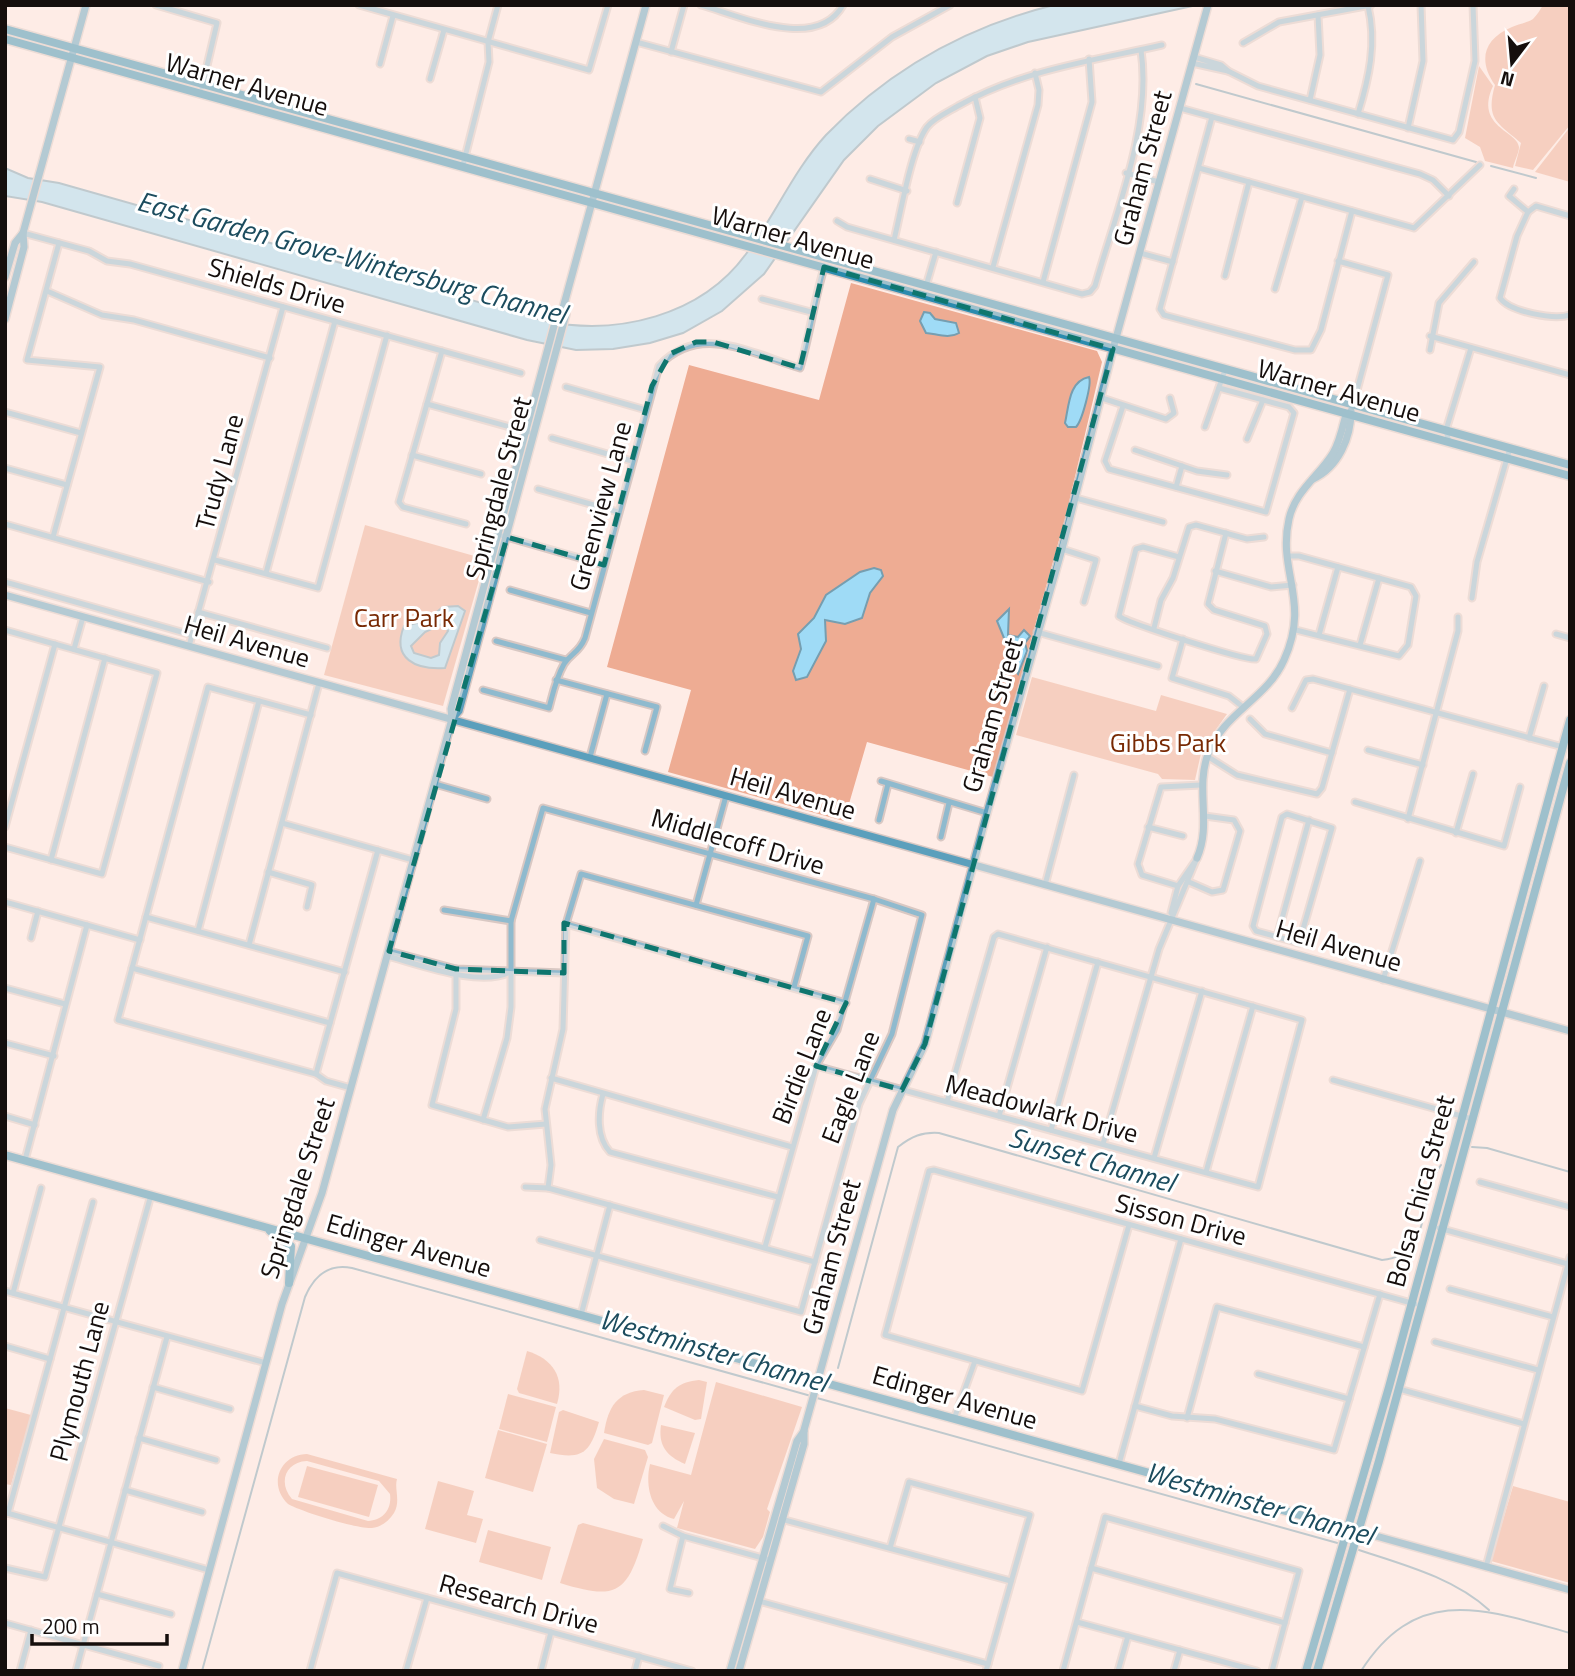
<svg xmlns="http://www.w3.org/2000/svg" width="1575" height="1676" viewBox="0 0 1575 1676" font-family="'Titillium Web',sans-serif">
  <rect width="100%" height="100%" fill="#feece6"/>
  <g fill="#eeac93" fill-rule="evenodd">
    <path d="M1543,5H1570V125L1533,170L1515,166L1521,143C1498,123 1485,120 1495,85C1478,61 1483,39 1512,27C1518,24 1527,23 1533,19C1537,15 1540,10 1543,5Z"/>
    <path d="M1479,66L1493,86C1474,127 1518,131 1519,147C1519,153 1514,162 1513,168L1485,161L1480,147L1465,138Z"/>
    <polygon points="1570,127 1570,182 1535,172"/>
    <polygon points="851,283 1097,351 1102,362 1066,515 993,777 867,742 844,821 668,772 691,690 607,667 689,365 819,400"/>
    <polygon points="365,525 485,559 443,706 324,675"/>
    <polygon points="1032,677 1156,711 1161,695 1227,714 1202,749 1195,780 1162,779 1158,774 1016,735"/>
    <path d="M527,1351C553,1359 565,1377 557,1404L519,1393L517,1389Z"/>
    <path d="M699,1380L707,1382L701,1419L695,1420L664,1407C671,1389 679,1382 699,1380Z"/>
    <path d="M716,1382L802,1407L767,1509L770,1512L763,1537L755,1549L677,1528L684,1501L674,1519C650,1513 645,1485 650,1464L691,1475Z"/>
    <path d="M644,1390L664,1395L652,1443L648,1445L604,1433C608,1407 617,1392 644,1390Z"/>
    <polygon points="508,1394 556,1407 547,1442 499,1429"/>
    <polygon points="5,1408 31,1415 11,1485 5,1484"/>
    <path d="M563,1410L599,1422C590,1453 582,1460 550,1453L559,1412Z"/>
    <path d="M661,1425L695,1433L685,1464C666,1456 658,1445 661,1425Z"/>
    <polygon points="498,1430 547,1444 533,1492 485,1478"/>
    <polygon points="604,1439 645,1450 648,1457 634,1504 614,1499 597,1488 594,1459"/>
    <path d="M307,1454L397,1479C394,1489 401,1501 394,1513C389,1521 381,1527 372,1528C357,1529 302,1512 288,1504C268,1485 279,1455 307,1454ZM307,1461L379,1481L390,1494C392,1510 383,1520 368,1521L292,1499C278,1483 285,1462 307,1461Z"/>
    <polygon points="307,1466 378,1485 369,1517 298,1497"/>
    <polygon points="438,1481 474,1491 467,1515 483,1519 476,1543 425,1529"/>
    <polygon points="1513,1486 1570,1502 1570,1583 1491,1561"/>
    <path d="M583,1523L643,1539C627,1595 615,1600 560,1583L578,1525Z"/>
    <polygon points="488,1530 551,1547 542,1580 479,1562"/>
  </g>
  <g fill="#9fdbf6" stroke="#769eb0" stroke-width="2" fill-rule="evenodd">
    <path d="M1054,5H1197L1028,42L987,56L936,83L878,126L844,160L764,274L722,311L683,333L650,343L613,349L576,350L527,340L42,202L5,196V168L28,178L59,183L545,321C617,336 701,316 746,254C775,216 793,171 826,135C890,69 965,27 1054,5Z"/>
    <path d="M924,312L930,313L935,319L956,323L959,333C949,339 937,334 926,333L920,321Z"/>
    <path d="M1089,377C1092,384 1082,421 1076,427H1068L1065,423C1069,405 1069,381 1089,377Z"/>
    <polygon points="874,568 881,570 883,576 870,593 862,618 845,624 825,620 826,641 807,677 796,680 793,671 801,649 798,634 814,618 826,595 860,572"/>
    <path d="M458,606L465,611L445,668C416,670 391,659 404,626L425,621L443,607ZM444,623L448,631L440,643L439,655L431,658L414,653L411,646L425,632Z"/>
    <polygon points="1009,609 1008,635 1018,637 1024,630 1030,636 1025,643 1027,651 1018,674 1014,669 1018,647 1004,638 997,621"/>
  </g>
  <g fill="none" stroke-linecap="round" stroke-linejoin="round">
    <g stroke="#769eb0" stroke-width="2">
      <polyline points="1196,84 1476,162"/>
      <polyline points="1491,166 1536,178"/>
      <polyline points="1472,1147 1487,1148 1570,1172"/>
      <path d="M838,1368L898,1147C912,1136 922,1132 939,1133L1382,1260C1435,1255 1416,1198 1441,1165"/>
      <polyline points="817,1398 1341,1544"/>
      <path d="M1356,1549C1401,1564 1453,1577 1489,1610"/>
      <path d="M202,1671L305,1297C314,1276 328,1263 352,1268L811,1396"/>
      <path d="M1361,1671C1418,1582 1487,1610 1570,1633"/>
    </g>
    <g stroke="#d9c8c3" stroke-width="9">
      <g id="street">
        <polyline points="156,5 217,23 202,87"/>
        <polyline points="359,5 589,70 608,5"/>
        <path d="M701,5C740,16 817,52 843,5"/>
        <polyline points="636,42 821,92 892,37 950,5"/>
        <polyline points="1243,43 1279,22 1371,5"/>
        <polyline points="671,52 684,5"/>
        <polyline points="1192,63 1228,71 1221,65 1194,57"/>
        <polyline points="380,64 393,16"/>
        <polyline points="1228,71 1258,86 1453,140 1459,132 1475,61 1473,5"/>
        <polyline points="430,79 444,30"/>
        <polyline points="1310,100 1320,55 1318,15"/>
        <polyline points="1180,108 1420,174 1433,180 1449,196"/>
        <path d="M1358,114C1369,78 1377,43 1368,6"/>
        <polyline points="1212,117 1160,309 1164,315 1295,350 1311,350 1321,330 1352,211"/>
        <polyline points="1408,128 1423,61 1421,5"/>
        <polyline points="909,139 920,142"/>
        <polyline points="463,165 489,62 488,42 498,5"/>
        <polyline points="1199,168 1414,228 1480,165"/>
        <polyline points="1126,173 1159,182"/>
        <polyline points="870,179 907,191"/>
        <polyline points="1514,189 1509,196 1528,212"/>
        <polyline points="957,203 980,118 975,97"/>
        <path d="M1528,212L1517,236L1500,298C1510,312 1554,320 1570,315"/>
        <polyline points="1528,212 1536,206 1570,216"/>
        <path d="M837,221L847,227L1082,294L1090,292L1095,286C1116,212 1152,126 1141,50"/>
        <polyline points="23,233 89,251 107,261 130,264 521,373"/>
        <path d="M894,240C901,212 911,149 927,127C934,118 948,112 958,106C1022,70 1091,61 1162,45"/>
        <polyline points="1140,253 1173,262"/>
        <polyline points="1338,261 1388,275 1353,405"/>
        <polyline points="993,267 1038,105 1039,90 1035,73"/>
        <polyline points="1225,276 1249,182"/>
        <polyline points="1043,282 1092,102 1089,59"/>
        <polyline points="926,286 936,252"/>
        <polyline points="1275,289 1302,197"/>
        <polyline points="47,291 102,315 134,320 270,358"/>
        <polyline points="762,299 811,312"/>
        <polyline points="1430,336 1570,375"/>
        <polyline points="1430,350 1439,303 1474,262"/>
        <polyline points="442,351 399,502 403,507 466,524"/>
        <polyline points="566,387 646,410"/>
        <polyline points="1102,398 1166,419 1174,413 1170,398"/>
        <polyline points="427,404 528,432"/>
        <polyline points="1123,406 1105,461 1109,469 1266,512 1294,413 1289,407 1219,388"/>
        <polyline points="5,412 81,433"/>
        <polyline points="1205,427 1225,370"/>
        <polyline points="552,438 632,461"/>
        <polyline points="1247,439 1263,400"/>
        <polyline points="1449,442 1446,430 1471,348"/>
        <polyline points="1135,450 1197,471 1227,475"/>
        <polyline points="412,455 481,474"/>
        <polyline points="5,468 67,485"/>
        <polyline points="1176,487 1182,466"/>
        <polyline points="538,489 618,512"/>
        <polyline points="1076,498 1163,522"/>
        <polyline points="5,524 209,582"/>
        <polyline points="503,536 604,565"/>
        <polyline points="53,537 100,367 27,360 59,243"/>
        <polyline points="1062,549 1096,560 1084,602"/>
        <polyline points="1287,556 1299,556 1411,587 1416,596 1408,645 1399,656 1296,630"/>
        <path d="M1179,557L1143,547L1136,549L1119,616C1125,622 1245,661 1256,659L1267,634L1265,626L1214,610L1208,604L1226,533"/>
        <polyline points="215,560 318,588 387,335"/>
        <polyline points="1215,571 1271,587 1293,585"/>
        <polyline points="266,573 335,321"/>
        <polyline points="5,582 192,635"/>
        <polyline points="510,590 591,613"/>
        <polyline points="1472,598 1477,562 1510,448"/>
        <polyline points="198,612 327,648"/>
        <polyline points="1154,628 1161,600 1173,578 1189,527 1196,525 1247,539 1264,537"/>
        <polyline points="5,630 157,673 102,874 5,847"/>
        <polyline points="1037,632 1158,666"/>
        <polyline points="1556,634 1570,638"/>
        <polyline points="1319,635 1338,567"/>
        <polyline points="1183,639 1172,678 1229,696 1243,707"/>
        <polyline points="496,641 566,660"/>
        <polyline points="1360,645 1379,578"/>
        <polyline points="189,646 283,307"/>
        <polyline points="74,649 83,617"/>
        <polyline points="556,680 657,707 645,751"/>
        <path d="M483,690L549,708C553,693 556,678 564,664C571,653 579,653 585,638L659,366C700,322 752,354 800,368C810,334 814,301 824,268"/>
        <polyline points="1292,708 1306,680 1313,679 1563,747"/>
        <polyline points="311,715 208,687 118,1020 316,1074 326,1081 351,1088"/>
        <polyline points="1250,719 1265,734 1332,753"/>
        <polyline points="1529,738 1544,686"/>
        <polyline points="1368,750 1423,765"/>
        <polyline points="1207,756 1237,775 1317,794 1322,788 1350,689"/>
        <polyline points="590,757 607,694"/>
        <polyline points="881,781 987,813"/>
        <polyline points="435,784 487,799"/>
        <polyline points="1355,802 1504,846 1520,787"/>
        <polygon points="1287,814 1332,828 1299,943 1256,931 1253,926 1282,817"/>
        <polyline points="1408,819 1458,631 1458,617"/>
        <polyline points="879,820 888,784"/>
        <polyline points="282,823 413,860"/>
        <polyline points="5,827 55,644"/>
        <polyline points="1148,827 1183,836"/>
        <polyline points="1456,833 1473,774"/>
        <polyline points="941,837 949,803"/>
        <polyline points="51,860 105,658"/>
        <polyline points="268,872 312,885 307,907"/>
        <polyline points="1189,882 1212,892 1223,890 1240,831 1234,820 1205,816"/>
        <polyline points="1045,885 1074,775"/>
        <polyline points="1178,886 1142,875 1138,864 1161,787 1201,785"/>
        <polyline points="5,902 140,940"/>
        <polyline points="696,905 726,796"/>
        <polyline points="444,910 511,921"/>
        <polyline points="1171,913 1178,886 1196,860"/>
        <polyline points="146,917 345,972"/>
        <polyline points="566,924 846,1003"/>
        <polyline points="198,931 259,701"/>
        <polyline points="1277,937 1309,820"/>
        <polyline points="31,938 38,911"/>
        <polyline points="249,945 319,683"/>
        <polyline points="389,951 456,969 564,973"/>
        <path d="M387,956C418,964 481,988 510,972"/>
        <polyline points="132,968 330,1023"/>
        <polyline points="456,969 456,1009 432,1105 508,1127 546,1124"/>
        <polyline points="1383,980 1420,861"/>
        <polyline points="5,988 65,1004"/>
        <polyline points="5,1043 54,1056"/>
        <polyline points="816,1066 1258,1187 1302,1020 998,934 994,937 947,1102"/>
        <polyline points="316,1074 378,850"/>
        <polyline points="551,1078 792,1147"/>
        <polyline points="1333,1080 1472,1119"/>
        <path d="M603,1094C598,1112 596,1137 610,1152L778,1197"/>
        <polyline points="5,1116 35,1125"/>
        <polyline points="999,1116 1047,947"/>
        <polyline points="483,1120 507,1038 511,1007 511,921 543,808 874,899 922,915 892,1034 859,1104 801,1312 540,1240"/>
        <polyline points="1051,1130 1098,962"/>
        <polyline points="1103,1144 1159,949 1197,858"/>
        <polyline points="1154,1158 1202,991"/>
        <polyline points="25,1160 87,925"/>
        <polyline points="1206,1172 1253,1006"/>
        <polyline points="1480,1182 1570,1207"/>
        <polyline points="525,1187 548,1188 815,1262"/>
        <polyline points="548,1188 551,1165 545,1109 563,1029 566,924 581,874 808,936 794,987"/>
        <polyline points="1129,1225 1082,1391 885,1335 929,1171 934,1170 1415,1304"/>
        <polyline points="1439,1228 1568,1264"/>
        <polyline points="765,1247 816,1066 837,1030 874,899"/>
        <polyline points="1450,1289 1553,1317"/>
        <polyline points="5,1291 266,1363"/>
        <polyline points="13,1293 41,1188"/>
        <polyline points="581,1315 610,1205"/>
        <polyline points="1435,1342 1538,1370"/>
        <polyline points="5,1346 50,1359"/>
        <polyline points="1258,1374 1349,1399"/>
        <polyline points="153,1387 230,1409"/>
        <polyline points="1399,1389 1524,1424"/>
        <polyline points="1135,1406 1172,1416 1215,1419 1334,1450 1380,1294"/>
        <polyline points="1187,1418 1217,1307 1364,1347"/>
        <polyline points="954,1419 975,1361"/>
        <polyline points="139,1438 216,1460"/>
        <polyline points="1119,1464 1181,1239"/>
        <polyline points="125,1490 202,1512"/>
        <polyline points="7,1513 209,1570"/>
        <polyline points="8,1513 93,1202"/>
        <polyline points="781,1519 1011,1581"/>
        <polyline points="663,1526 683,1536 770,1560"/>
        <polyline points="683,1536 670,1589 689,1593"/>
        <polyline points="890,1548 909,1482 1030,1515 986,1671"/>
        <polyline points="1486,1567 1570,1257"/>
        <polyline points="5,1568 45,1577 151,1195"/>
        <polyline points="1091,1568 1285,1623"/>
        <polyline points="97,1594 171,1614"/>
        <polyline points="759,1601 988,1664"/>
        <polyline points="1077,1622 1257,1671"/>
        <polyline points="5,1623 159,1666"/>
        <polyline points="20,1671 31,1630"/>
        <polyline points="76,1671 167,1337"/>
        <polyline points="310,1671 337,1573 692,1671"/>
        <polyline points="406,1671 427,1598"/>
        <polyline points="541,1671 551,1632"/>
        <polyline points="635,1671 639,1656"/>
        <polyline points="1063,1671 1105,1517 1299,1571 1272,1671"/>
        <polyline points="1118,1671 1128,1636"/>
        <polyline points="1174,1671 1180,1650"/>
      </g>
    </g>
    <g stroke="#d9c8c3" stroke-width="10">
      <g id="secondary">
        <polyline points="5,277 15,243 23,233"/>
        <polyline points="5,319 24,247 23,233 86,5"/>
        <path d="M1313,479C1339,467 1351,437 1351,411"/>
        <polyline points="5,595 1570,1031"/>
        <polyline points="452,719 451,709 558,311 563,308 646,5"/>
        <path d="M1197,858C1212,824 1195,789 1208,754C1223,713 1267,699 1284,660C1311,601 1277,572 1289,519C1295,491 1319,476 1333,453C1339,443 1342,430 1345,418L1351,415"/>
        <polyline points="1358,1531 1570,1590"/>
        <polyline points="182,1671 282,1304 322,1193 452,719 459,711 566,314 563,308"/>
        <polyline points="730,1671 797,1441 804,1431"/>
        <polyline points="739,1671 804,1444 804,1430 893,1110 925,1044 987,813 1062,549 1113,349 1208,5"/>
      </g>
    </g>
    <g stroke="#d9c8c3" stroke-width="11">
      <g id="primary">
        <polyline points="5,29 1570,465"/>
        <polyline points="5,39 1570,476"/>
        <polyline points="5,1155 1358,1531"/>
        <polyline points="270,1231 291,1246 289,1283"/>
        <polyline points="1306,1671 1389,1387 1570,720"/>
        <polyline points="1317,1671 1379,1461 1570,763"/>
      </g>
    </g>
    <use href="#street" stroke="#8fbace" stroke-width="5"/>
    <use href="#secondary" stroke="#5b9fbc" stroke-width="7"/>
    <use href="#primary" stroke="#2b8bae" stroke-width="8"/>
  </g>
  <path d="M0 0H1575V1676H0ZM824,267L1113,349L925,1044L902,1090L816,1066L846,1003L564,923V973L456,969L389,951L507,537L604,565L652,386L670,354L696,342H713L800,368Z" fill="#feece6" fill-opacity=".55" fill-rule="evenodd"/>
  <path fill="none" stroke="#0f766e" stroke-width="5" stroke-dasharray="14 9" stroke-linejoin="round" d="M824,267L1113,349L925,1044L902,1090L816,1066L846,1003L564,923V973L456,969L389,951L507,537L604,565L652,386L670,354L696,342H713L800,368Z"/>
  <g text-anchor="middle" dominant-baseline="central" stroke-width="6" stroke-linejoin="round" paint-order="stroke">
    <g font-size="26" fill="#150e0c" stroke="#fff">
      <text transform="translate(247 84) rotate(16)">Warner Avenue</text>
      <text transform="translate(1142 168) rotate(-75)">Graham Street</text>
      <text transform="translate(793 237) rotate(16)">Warner Avenue</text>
      <text transform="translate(277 285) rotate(16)">Shields Drive</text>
      <text transform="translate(1339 390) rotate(16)">Warner Avenue</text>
      <text transform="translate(219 472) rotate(-75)">Trudy Lane</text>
      <text transform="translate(498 488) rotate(-75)">Springdale Street</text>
      <text transform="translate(600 506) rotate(-75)">Greenview Lane</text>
      <text transform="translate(247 641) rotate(16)">Heil Avenue</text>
      <text transform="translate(992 715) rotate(-74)">Graham Street</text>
      <text transform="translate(793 793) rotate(16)">Heil Avenue</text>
      <text transform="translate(738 841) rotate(16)">Middlecoff Drive</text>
      <text transform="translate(1339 945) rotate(16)">Heil Avenue</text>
      <text transform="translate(801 1066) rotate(-69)">Birdie Lane</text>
      <text transform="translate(850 1087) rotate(-69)">Eagle Lane</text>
      <text transform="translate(1042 1108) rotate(15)">Meadowlark Drive</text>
      <text transform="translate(297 1188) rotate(-72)">Springdale Street</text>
      <text transform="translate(1420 1191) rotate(-75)">Bolsa Chica Street</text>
      <text transform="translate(1181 1219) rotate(15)">Sisson Drive</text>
      <text transform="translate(409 1245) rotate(16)">Edinger Avenue</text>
      <text transform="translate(831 1257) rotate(-75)">Graham Street</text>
      <text transform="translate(79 1381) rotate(-75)">Plymouth Lane</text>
      <text transform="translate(955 1397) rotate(16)">Edinger Avenue</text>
      <text transform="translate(519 1603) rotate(15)">Research Drive</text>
    </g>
    <g font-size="26" fill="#782903" stroke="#fff">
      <text x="404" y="617">Carr Park</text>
      <text x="1168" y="742">Gibbs Park</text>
    </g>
    <g font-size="28" font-style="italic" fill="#1c4c5e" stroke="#fff">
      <text transform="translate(352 257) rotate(15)">East Garden Grove-Wintersburg Channel</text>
      <text transform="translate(1092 1159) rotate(16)">Sunset Channel</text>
      <text transform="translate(714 1350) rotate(16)">Westminster Channel</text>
      <text transform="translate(1260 1503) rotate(16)">Westminster Channel</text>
    </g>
  </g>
  <rect width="1575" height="1676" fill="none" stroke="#150e0c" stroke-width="14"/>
  <g transform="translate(1512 63) rotate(196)" stroke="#ffffff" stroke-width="5" paint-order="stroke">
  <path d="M0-5L12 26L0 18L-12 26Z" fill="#150e0c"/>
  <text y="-10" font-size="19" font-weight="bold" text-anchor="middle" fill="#150e0c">N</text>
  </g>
  <path d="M32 1634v10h135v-10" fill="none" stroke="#150e0c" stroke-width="3.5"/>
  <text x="42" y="1634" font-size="21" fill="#150e0c" stroke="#ffffff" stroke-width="5" paint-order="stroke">200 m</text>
</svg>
